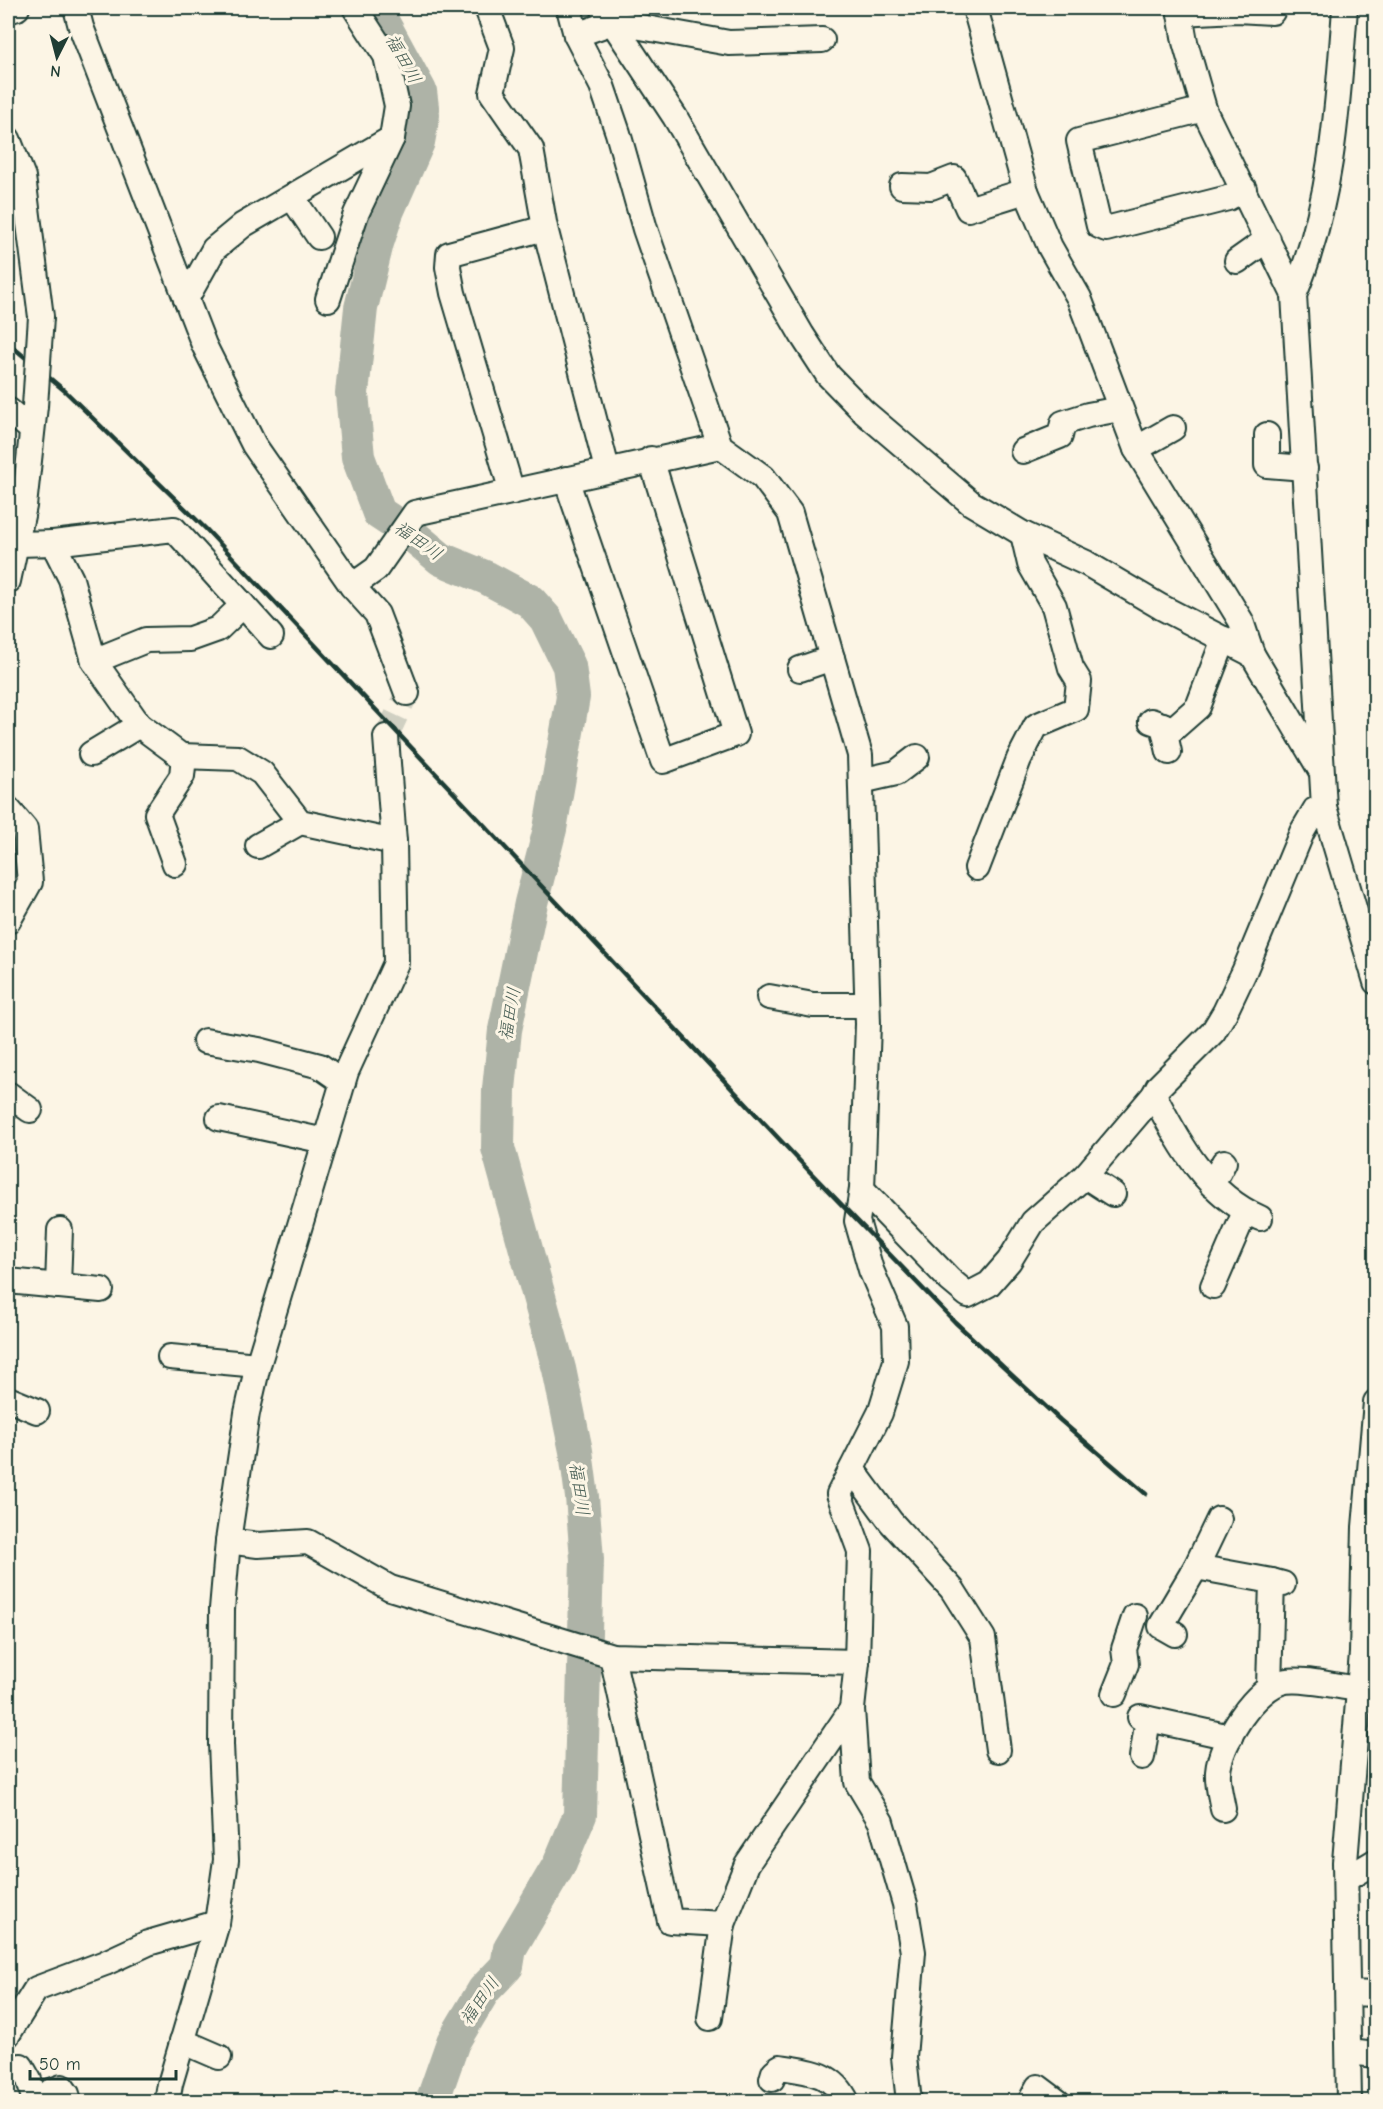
<svg xmlns="http://www.w3.org/2000/svg" width="1383" height="2109" viewBox="0 0 1383 2109" font-family="'Comic Neue','Klee One',sans-serif">
  <rect width="100%" height="100%" fill="#fcf5e5"/>
  <filter id="ink" filterUnits="userSpaceOnUse"><feTurbulence type="fractalNoise" baseFrequency=".0167" numOctaves="2"/><feDisplacementMap in="SourceGraphic" scale="12" xChannelSelector="R" yChannelSelector="G"/><feConvolveMatrix kernelMatrix="1 2 1 2 8 2 1 2 1" color-interpolation-filters="sRGB"/></filter>
  <g filter="url(#ink)">
    <g fill="none" stroke-linecap="round" stroke-linejoin="round">
      <polyline stroke="#aeb3a7" stroke-width="34" points="375,8 420,91 423,115 418,142 387,212 377,243 361,308 352,393 358,457 379,513 411,534 441,559 487,578 530,601 546,619 569,666 573,697 550,829 531,903 505,1030 499,1089 498,1148 559,1369 576,1451 582,1497 587,1559 580,1815 559,1865 510,1948 507,1966 484,1990 453,2042 432,2102"/>
      <polyline stroke="#d0d0c2" stroke-width="24" stroke-dasharray="24 12" stroke-linecap="butt" points="386,737 407,693"/>
      <g stroke="#1f3d34" stroke-width="28">
        <g id="minor">
          <polyline points="76,8 81,27 204,345 254,445 352,586 377,614 407,693"/>
          <polyline points="487,8 502,48 492,93 531,149 545,228"/>
          <polyline points="569,8 576,35 602,86 618,133 645,229 720,446 763,477 790,513 860,755 868,1024 862,1189 857,1221 871,1270 895,1326 896,1361 880,1413 839,1494 860,1551 857,1662 852,1709 857,1782 881,1822 905,1904 913,1952 904,2057 909,2102"/>
          <polyline points="603,8 675,117 802,335 828,375 864,412 971,503 1023,534 1086,563 1161,607 1252,654"/>
          <polyline points="975,8 1026,191 1050,247 1079,298 1136,449 1241,621 1252,654 1320,769"/>
          <polyline points="1179,8 1185,42 1205,112 1294,295 1324,807 1376,982"/>
          <polyline points="8,11 17,8"/>
          <polyline points="1180,13 1237,10 1272,12"/>
          <polyline points="576,35 613,22 729,43 822,40"/>
          <polyline points="1204,109 1079,141 1099,226 1106,229 1228,198 1244,189"/>
          <polyline points="8,139 23,177 41,317"/>
          <polyline points="902,186 931,187 954,178 968,209 1026,191"/>
          <polyline points="292,197 319,237"/>
          <polyline points="1237,261 1268,239"/>
          <path d="M1294,295C1332,205 1338,104 1345,8"/>
          <polyline points="186,299 214,249 243,225 392,138"/>
          <polyline points="328,299 356,214 392,138 397,106 386,56 355,8"/>
          <polyline points="8,410 31,429"/>
          <polyline points="1267,435 1267,465 1305,468"/>
          <polyline points="1136,449 1173,428"/>
          <polyline points="1023,451 1060,436 1063,423 1088,415 1120,409"/>
          <polyline points="566,479 663,761 736,734 651,459"/>
          <polyline points="512,492 453,293 448,267 449,254 545,228 607,469"/>
          <polyline points="53,543 174,529 271,636"/>
          <polyline points="18,544 53,543 71,579 94,661 139,725 181,756 238,758 262,773 300,822 394,842"/>
          <polyline points="8,581 24,506 35,406"/>
          <polyline points="352,586 376,569 415,513 720,446"/>
          <polyline points="94,661 146,640 190,639 218,629 243,605"/>
          <polyline points="800,669 832,658"/>
          <polyline points="1151,721 1173,729 1198,707 1224,639"/>
          <polyline points="1163,725 1169,752"/>
          <polyline points="91,754 139,725"/>
          <polyline points="861,781 896,773 917,757"/>
          <polyline points="8,809 25,829 30,882 8,921"/>
          <polyline points="258,846 300,822"/>
          <polyline points="175,864 157,814 182,776 184,756"/>
          <polyline points="977,868 1019,759 1036,726 1076,709 1079,681 1071,668 1054,606 1030,564 1023,534"/>
          <polyline points="769,997 813,1005 867,1005"/>
          <polyline points="205,1041 259,1050 320,1066 343,1082"/>
          <polyline points="8,1094 30,1110"/>
          <path d="M1154,1095C1179,1144 1207,1195 1260,1218"/>
          <polyline points="219,1118 325,1141"/>
          <polyline points="1085,1176 1113,1194"/>
          <polyline points="1212,1185 1224,1162"/>
          <polyline points="862,1189 950,1280 968,1295 989,1284 1009,1261 1033,1222 1085,1176 1154,1095 1158,1087 1213,1032 1225,1012 1244,972 1302,832 1315,810 1324,807"/>
          <polyline points="8,1281 101,1290"/>
          <polyline points="58,1286 60,1230"/>
          <polyline points="1213,1286 1245,1212"/>
          <polyline points="170,1357 258,1365"/>
          <polyline points="8,1399 37,1411"/>
          <polyline points="852,1469 891,1522 952,1589 983,1638 998,1750"/>
          <polyline points="1219,1519 1196,1567 1272,1581"/>
          <polyline points="228,1541 258,1545 308,1542 390,1588 612,1656 857,1662"/>
          <polyline points="1175,1634 1161,1626 1196,1567"/>
          <polyline points="612,1656 670,1921 723,1924"/>
          <polyline points="1269,1686 1272,1581 1283,1584"/>
          <polyline points="1114,1694 1126,1664 1124,1649 1135,1616"/>
          <polyline points="1140,1717 1230,1737"/>
          <polyline points="1142,1757 1148,1719"/>
          <path d="M1223,1809C1221,1798 1217,1784 1218,1772C1220,1743 1255,1686 1286,1681C1306,1678 1338,1687 1359,1689"/>
          <polyline points="1346,1879 1376,1861"/>
          <polyline points="1348,1993 1376,1994"/>
          <polyline points="710,2018 723,1924 747,1864 852,1709"/>
          <polyline points="8,2034 36,1989 105,1963 148,1943 217,1923"/>
          <polyline points="182,2041 219,2057"/>
          <polyline points="1349,2052 1376,2055"/>
          <polyline points="8,2069 21,2066 29,2080 34,2099 38,2102"/>
          <path d="M772,2079L774,2072L780,2067C809,2071 834,2073 847,2102"/>
          <polyline points="44,2102 51,2091 62,2087 67,2094 69,2102"/>
          <polyline points="167,2102 170,2084 217,1923 226,1860 221,1744 222,1609 228,1541 247,1413 258,1365 346,1072 396,963 394,842 386,737"/>
          <polyline points="1030,2102 1038,2087 1058,2102"/>
          <polyline points="1349,2102 1345,1862 1362,1653 1365,1527 1376,1402"/>
        </g>
      </g>
      <use href="#minor" stroke="#fcf5e5" stroke-width="24"/>
      <polyline stroke="#1f3d34" stroke-width="4.5" points="8,343 65,391 206,529 812,1174 955,1322 1060,1420 1146,1494"/>
      <g stroke="#1f3d34" stroke-width="28" stroke-linecap="butt">
        <polyline id="minor-bridge" points="35,406 41,317"/>
      </g>
      <use href="#minor-bridge" stroke="#fcf5e5" stroke-width="24"/>
    </g>
  </g>
  <g text-anchor="middle" dominant-baseline="central" stroke-width="6" stroke-linejoin="round" paint-order="stroke">
    <g font-size="18" font-style="italic" fill="#435a51" stroke="#fcf5e5">
      <text transform="translate(403 59) rotate(61)">福田川</text>
      <text transform="translate(418 541) rotate(35)">福田川</text>
      <text transform="translate(510 1014) rotate(-80)">福田川</text>
      <text transform="translate(579 1489) rotate(82)">福田川</text>
      <text transform="translate(480 2001) rotate(-55)">福田川</text>
    </g>
  </g>
  <rect width="1383" height="2109" fill="none" stroke="#fcf5e5" stroke-width="30"/>
  <rect x="15" y="15" width="1353" height="2079" fill="none" stroke="#1f3d34" stroke-width="2" filter="url(#ink)"/>
  <g transform="translate(57 57) rotate(186)" stroke="#fcf5e5" stroke-width="4.5" paint-order="stroke">
  <path d="M0-4.5L10 22L0 15L-10 22Z" fill="#1f3d34"/>
  <text y="-9" font-size="16" font-weight="bold" text-anchor="middle" fill="#1f3d34">N</text>
  </g>
  <path d="M30 2070v9h146v-9" fill="none" stroke="#1f3d34" stroke-width="3"/>
  <text x="39" y="2070" font-size="18" fill="#1f3d34" stroke="#fcf5e5" stroke-width="4.5" paint-order="stroke">50 m</text>
</svg>
